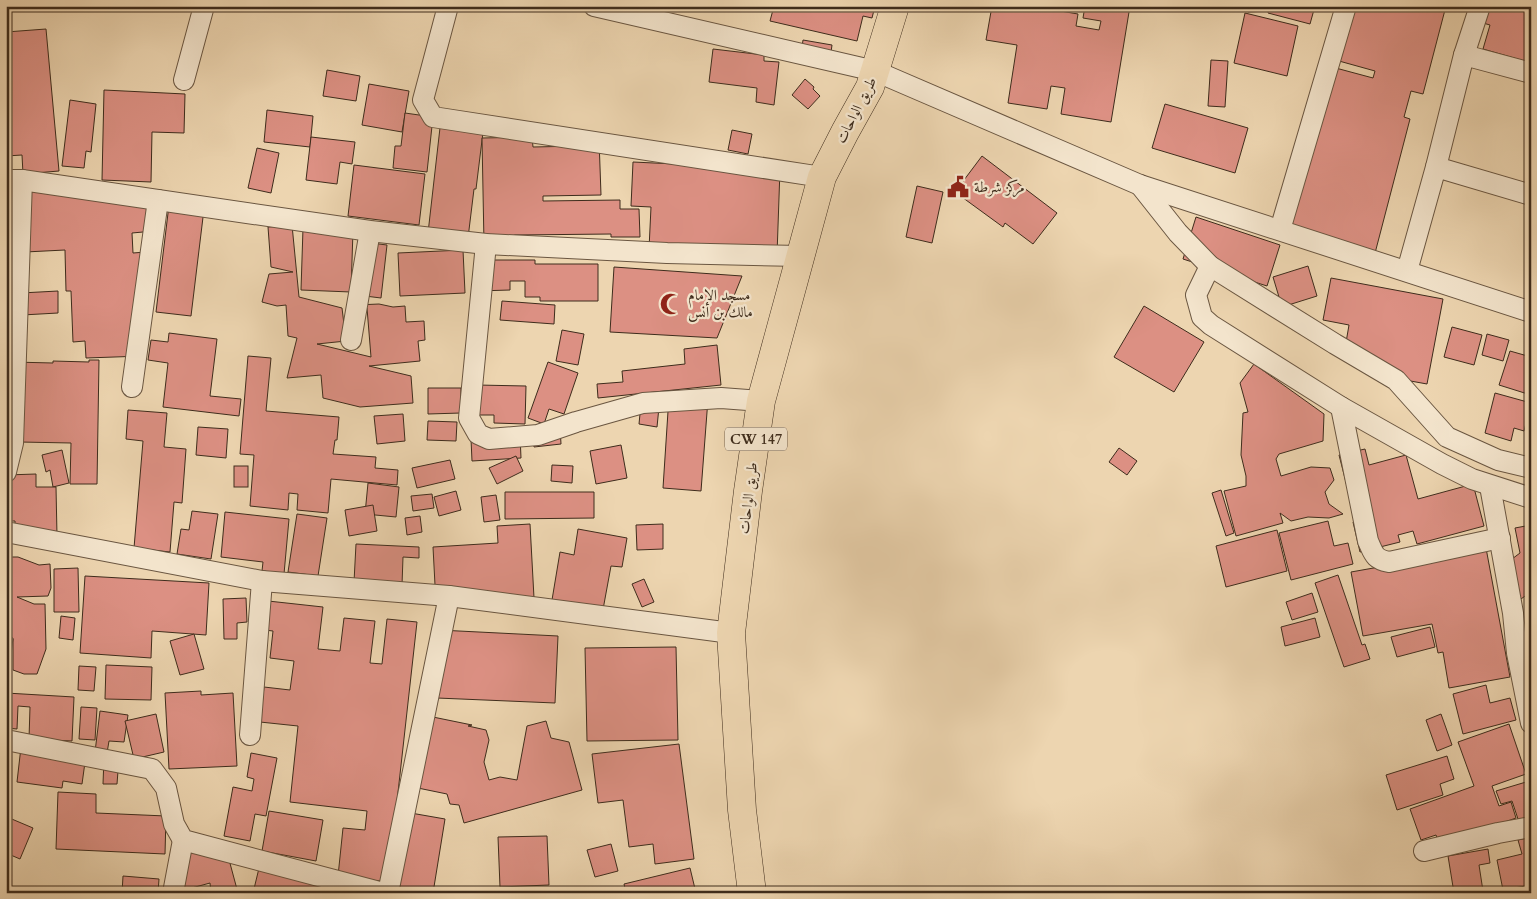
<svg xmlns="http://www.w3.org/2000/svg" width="1537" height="899" viewBox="0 0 1537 899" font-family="Cardo,Amiri,serif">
  <rect width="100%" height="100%" fill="#edd5b0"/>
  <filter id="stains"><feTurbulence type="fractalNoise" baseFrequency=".004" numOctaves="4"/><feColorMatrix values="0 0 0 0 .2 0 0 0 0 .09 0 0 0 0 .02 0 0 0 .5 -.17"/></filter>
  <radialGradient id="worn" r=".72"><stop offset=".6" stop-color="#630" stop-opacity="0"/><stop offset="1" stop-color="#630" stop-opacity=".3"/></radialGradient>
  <g fill="#dc9083" stroke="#3e2c1c">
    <polygon points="774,6 841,7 875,6 872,18 863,16 857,41 770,21"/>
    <polygon points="992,6 1007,6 1030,10 1031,6 1078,14 1076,26 1099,30 1101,21 1083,18 1085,6 1130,6 1111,122 1061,114 1065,88 1051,86 1047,109 1008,103 1017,45 986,40"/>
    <polygon points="1248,6 1266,6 1267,11 1248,12"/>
    <polygon points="1269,6 1315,6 1310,24 1268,13"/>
    <polygon points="1353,6 1446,6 1423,94 1411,91 1404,117 1410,119 1374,257 1287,234 1332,67 1373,78 1375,71 1339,61"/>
    <polygon points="1480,6 1531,6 1531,63 1483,49 1490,25 1476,21"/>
    <polygon points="1245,13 1298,26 1287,76 1234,63"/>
    <polygon points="46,29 59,171 23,174 22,155 6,156 6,32"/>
    <polygon points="803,40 832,45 830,60 801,55"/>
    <polygon points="713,49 764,55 764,61 779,62 774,105 756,102 757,88 709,82"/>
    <polygon points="1211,60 1228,61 1225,107 1208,106"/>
    <polygon points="327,70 360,76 356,101 323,96"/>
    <polygon points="805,79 814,87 813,89 820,96 808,109 792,95"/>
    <polygon points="369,84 409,91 402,132 362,125"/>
    <polygon points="104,90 185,94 184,133 152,132 151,182 102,180"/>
    <polygon points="70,100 96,104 91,152 86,151 84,168 62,166"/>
    <polygon points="1165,104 1248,128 1235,173 1152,148"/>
    <polygon points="267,110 313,116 310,147 264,142"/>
    <polygon points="405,113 433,117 427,172 393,168 395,146 401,146"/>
    <polygon points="441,119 484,124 476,189 474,189 468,238 428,233"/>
    <polygon points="732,130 752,134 748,154 728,150"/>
    <polygon points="311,137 355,142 352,164 340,162 337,184 306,180"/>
    <polygon points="532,137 533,147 580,146 599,139 601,195 543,196 543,201 620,200 620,209 639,209 640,237 611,237 611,234 515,235 484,244 482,138"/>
    <polygon points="257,148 279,153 271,193 248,188"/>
    <polygon points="982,156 1057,213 1033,244 1005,223 1003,227 955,192"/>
    <polygon points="633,162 780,169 777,255 649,249 651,207 631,206"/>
    <polygon points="354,165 425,174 419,225 348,216"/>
    <polygon points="917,186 943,192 932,243 906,237"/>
    <polygon points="86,189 153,197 154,231 132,233 133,253 146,252 143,356 86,358 85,341 73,342 71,291 66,291 65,250 25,252 23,192"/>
    <polygon points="169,205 204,209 191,316 156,312"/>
    <polygon points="1196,217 1280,245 1267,286 1183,259"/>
    <polygon points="292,225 299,297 342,308 346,341 317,344 371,357 367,308 356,305 379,304 393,307 405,306 406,322 424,321 425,340 418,341 420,361 369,366 411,376 413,403 360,407 323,398 321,375 287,378 297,338 288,336 286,305 277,306 262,302 269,274 293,272 271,267 268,227"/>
    <polygon points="303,228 353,230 351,292 301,290"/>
    <polygon points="363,242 387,245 381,298 357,295"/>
    <polygon points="463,250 465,293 400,296 398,253"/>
    <polygon points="477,260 535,260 535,264 598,264 598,301 540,301 540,297 525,297 525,281 510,281 510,290 477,291"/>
    <polygon points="1308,266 1317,296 1282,307 1273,277"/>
    <polygon points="614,267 742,276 717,338 610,332"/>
    <polygon points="1331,278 1443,299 1427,384 1383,376 1344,354 1349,325 1323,320"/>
    <polygon points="58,291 58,313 22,315 21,293"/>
    <polygon points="502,301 555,305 554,324 500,320"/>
    <polygon points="1144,306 1204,342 1174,392 1114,357"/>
    <polygon points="1452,327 1482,335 1474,365 1444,357"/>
    <polygon points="562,330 584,334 578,365 556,361"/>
    <polygon points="169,333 217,339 210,396 241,399 239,416 163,407 168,363 148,360 151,340 168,342"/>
    <polygon points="1487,334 1509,340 1503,361 1482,355"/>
    <polygon points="717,345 721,385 598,398 597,384 623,382 622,371 685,364 684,349"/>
    <polygon points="1510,351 1531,357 1531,395 1499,385"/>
    <polygon points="248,356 271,358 266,411 339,417 337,440 335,440 333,454 376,457 375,468 398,470 397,485 331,479 328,513 297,510 298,494 289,493 288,510 250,506 254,455 240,454"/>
    <polygon points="89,360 99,360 97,484 70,484 71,443 20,442 12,362 53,363 53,361 89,362"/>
    <polygon points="548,362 578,373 564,414 549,409 544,424 528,418"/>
    <polygon points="1254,364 1324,414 1323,441 1279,454 1276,459 1281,476 1311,467 1330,468 1334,480 1325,492 1329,504 1343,514 1329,518 1308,517 1291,521 1280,513 1283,523 1236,536 1224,491 1246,486 1246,476 1241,455 1243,413 1248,412 1240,383"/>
    <polygon points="477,385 526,386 525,424 494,423 494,415 477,415"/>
    <polygon points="428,388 461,388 461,413 428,414"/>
    <polygon points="1495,393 1531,403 1524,431 1514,428 1511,441 1485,433"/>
    <polygon points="669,396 708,399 701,491 663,488"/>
    <polygon points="641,404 659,407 657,427 639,424"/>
    <polygon points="128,410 167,413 164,447 186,449 182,503 174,502 170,552 134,548 143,441 126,439"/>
    <polygon points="403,414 405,441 377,444 374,416"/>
    <polygon points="428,421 457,422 456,441 427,440"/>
    <polygon points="198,427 228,429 226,458 196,455"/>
    <polygon points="560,427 561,444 534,447 533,429"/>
    <polygon points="520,435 521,458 472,461 471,439"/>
    <polygon points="621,445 627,478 596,484 590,451"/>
    <polygon points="1119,448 1137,461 1127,475 1109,462"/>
    <polygon points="1365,449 1369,465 1406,455 1418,499 1473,484 1484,526 1417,544 1413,531 1398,535 1400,542 1360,552 1353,522 1371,518 1350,498 1339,455"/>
    <polygon points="62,450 69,483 53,487 50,470 46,472 42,455"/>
    <polygon points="516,456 523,471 497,484 489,468"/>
    <polygon points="450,460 455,479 417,488 412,468"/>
    <polygon points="552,465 573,466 572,483 551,481"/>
    <rect x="234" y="466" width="14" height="21"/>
    <polygon points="36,474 36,487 56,487 57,536 15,536 15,521 6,521 6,475"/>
    <polygon points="368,483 399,487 396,517 365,514"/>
    <polygon points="1221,490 1234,533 1226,536 1212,493"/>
    <polygon points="456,491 461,510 439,516 434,497"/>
    <polygon points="505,492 594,492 594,518 505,519"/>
    <polygon points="432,494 434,508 413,511 411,496"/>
    <polygon points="496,495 500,520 484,522 481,497"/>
    <polygon points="373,505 377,531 349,536 345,510"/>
    <polygon points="192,511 218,514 211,559 177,554 181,529 189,530"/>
    <polygon points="225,512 289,519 284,574 262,571 263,562 221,557"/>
    <polygon points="297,514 327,518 318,576 288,572"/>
    <polygon points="420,516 422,532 407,535 405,518"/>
    <polygon points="1328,521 1334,546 1348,543 1353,564 1291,580 1279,533"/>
    <polygon points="530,524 534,598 436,604 433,547 498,543 497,526"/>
    <polygon points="663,524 663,549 637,550 636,525"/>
    <polygon points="1531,525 1531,598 1528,594 1511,606 1504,565 1520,553 1515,528"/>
    <polygon points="578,529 627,538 622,567 611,566 602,615 551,606 560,552 574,555"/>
    <polygon points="1277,530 1287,571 1226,587 1216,546"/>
    <polygon points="356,544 419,547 419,558 403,557 402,585 354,582"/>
    <polygon points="1486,548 1510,677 1449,688 1443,652 1438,653 1432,624 1363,636 1351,572"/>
    <polygon points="6,557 18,557 39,565 50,564 51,588 48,596 17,597 34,604 45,604 46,649 37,674 24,674 13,670 13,639 6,636"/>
    <polygon points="78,568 79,612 54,612 54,569"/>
    <polygon points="1338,575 1362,645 1365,644 1370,659 1344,667 1315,583"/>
    <polygon points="85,576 209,583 206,635 152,631 151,658 80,653"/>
    <polygon points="644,579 654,602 642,607 632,584"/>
    <polygon points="1312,593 1318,612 1292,620 1286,602"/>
    <polygon points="246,598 247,622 237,623 237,639 224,639 223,599"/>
    <polygon points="259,600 323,607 318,649 340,651 344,618 375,621 370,663 382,664 387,619 417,622 388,882 338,876 343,828 365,830 367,811 290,802 298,726 260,722 264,687 290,690 294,661 270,658 273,631 256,629"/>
    <polygon points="61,616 75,618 73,640 59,638"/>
    <polygon points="1315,618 1320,637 1285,646 1281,627"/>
    <polygon points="1430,627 1435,647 1397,657 1391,637"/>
    <polygon points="439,630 558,636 555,703 437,698"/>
    <polygon points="194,634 204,669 180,675 170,641"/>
    <polygon points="6,637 13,638 11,655 6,655"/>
    <polygon points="676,647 678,740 587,741 585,648"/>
    <polygon points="106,665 152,667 151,700 105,699"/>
    <polygon points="79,666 96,667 94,691 78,690"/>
    <polygon points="1486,685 1490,703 1510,698 1516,720 1463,734 1453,694"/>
    <polygon points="201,691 201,695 233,693 237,766 169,769 165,693"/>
    <polygon points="6,693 74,697 72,741 29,739 30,707 18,706 17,729 6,728"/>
    <polygon points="81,707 97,708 95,740 79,739"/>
    <polygon points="100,711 128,715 124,742 109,741 107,753 95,752"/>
    <polygon points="156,714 164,752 134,759 125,721"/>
    <polygon points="1441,714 1452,745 1437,751 1426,720"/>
    <polygon points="428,716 472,725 468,726 486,730 489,740 484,762 489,780 500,777 517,780 527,726 546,721 551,738 569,742 582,790 464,823 459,805 450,804 447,794 413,787"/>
    <polygon points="1509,724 1526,774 1492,786 1499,806 1511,802 1516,818 1440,845 1436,835 1421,840 1410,809 1474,786 1458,742"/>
    <polygon points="679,744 694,859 655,864 653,844 629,847 623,800 598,803 592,754"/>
    <polygon points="21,747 86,755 82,784 63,781 62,788 17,782"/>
    <polygon points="251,753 277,758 266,816 255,814 250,841 224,836 233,787 252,791 254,779 247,777"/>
    <polygon points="1447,756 1454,779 1440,784 1443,795 1397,810 1386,775"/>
    <polygon points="104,758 119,758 117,784 103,784"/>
    <polygon points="1526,782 1531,797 1531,818 1519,822 1512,801 1501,804 1496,791"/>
    <polygon points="58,792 96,794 96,813 166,816 165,854 56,849"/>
    <polygon points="269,811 323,820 316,861 262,851"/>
    <polygon points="405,812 445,819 433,893 392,893"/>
    <polygon points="7,817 33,828 20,859 6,853"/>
    <polygon points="180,836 224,841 238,893 211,893 210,883 188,889 174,887"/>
    <polygon points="547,836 549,885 500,887 498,837"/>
    <polygon points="1531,837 1531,885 1503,890 1497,860 1522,854 1518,840"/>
    <polygon points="611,844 618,871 595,877 587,850"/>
    <polygon points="1488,849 1490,863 1479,865 1483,891 1454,893 1448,856"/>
    <polygon points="260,864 347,893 253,893"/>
    <polygon points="690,868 696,893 626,893 624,884"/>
    <polygon points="123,876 159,879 158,893 122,893"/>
  </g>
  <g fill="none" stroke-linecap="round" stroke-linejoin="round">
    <g stroke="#6a5641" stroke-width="22">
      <g id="minor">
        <polyline points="448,6 423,100 433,117 822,177"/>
        <polyline points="594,6 875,71 1140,185 1531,312"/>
        <polyline points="1464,55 1531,73"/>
        <polyline points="184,80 204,6"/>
        <polyline points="1436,167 1531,195"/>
        <polyline points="6,180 22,180 370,231 486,244 667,253 800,256"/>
        <polyline points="1140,185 1178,233 1210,266 1335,344 1396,380 1447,437 1498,460 1531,468"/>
        <polyline points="1280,230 1346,6"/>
        <polyline points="486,244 469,418 478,434 489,439 538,435 576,422 643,403 721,398 761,401"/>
        <polyline points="1210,266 1196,295 1202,317 1211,325 1341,407 1442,464 1472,479 1531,498"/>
        <polyline points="1407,271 1436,167 1464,55 1480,6"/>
        <polyline points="351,340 370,231"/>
        <polyline points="132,387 158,200"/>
        <path d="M1341,407L1368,541C1374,554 1374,559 1389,562L1500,538"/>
        <polyline points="6,472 13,443 22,180"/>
        <polyline points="1490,486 1513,613 1517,653 1531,723"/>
        <polyline points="6,532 262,581 449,596 731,633"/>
        <polyline points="250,735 262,581"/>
        <polyline points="6,740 152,769 166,788 174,824 183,840 383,893"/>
        <polyline points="1424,851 1498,833 1531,827"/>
        <polyline points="173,893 183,840"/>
        <polyline points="388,893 449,596"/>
      </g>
    </g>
    <g stroke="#3e2c1c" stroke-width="29">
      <polyline id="primary" points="752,893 742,810 731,633 748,491 761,401 822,177 845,132 870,87 895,6"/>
    </g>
    <use href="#minor" stroke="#f3e4cc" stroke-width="20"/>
    <use href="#primary" stroke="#edd5b0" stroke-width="28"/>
  </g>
  <defs>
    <g id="civic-bare" transform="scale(1.725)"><path d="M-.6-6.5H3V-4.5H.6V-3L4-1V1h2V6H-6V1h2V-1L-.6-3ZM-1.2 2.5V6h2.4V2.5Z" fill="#8f2418" stroke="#f3e4cc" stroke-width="2.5" paint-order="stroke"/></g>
    <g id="mosque-bare" transform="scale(1.725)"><path d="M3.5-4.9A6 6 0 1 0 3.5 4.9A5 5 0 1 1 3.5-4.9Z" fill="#8f2418" stroke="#f3e4cc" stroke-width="2.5" paint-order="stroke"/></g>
  </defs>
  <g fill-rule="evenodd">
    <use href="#civic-bare" x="958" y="187"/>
    <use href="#mosque-bare" x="671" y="304"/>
  </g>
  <g text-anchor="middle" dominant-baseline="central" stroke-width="4.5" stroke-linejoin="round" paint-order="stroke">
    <rect fill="#f3e4cc" stroke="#746351" stroke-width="1" x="725" y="427.5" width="62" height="23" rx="4"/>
    <g font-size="14" font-weight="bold" fill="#3e2c1c">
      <text x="756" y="439">CW 147</text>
    </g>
    <g font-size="15" fill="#3e2c1c" stroke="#f3e4cc">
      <text transform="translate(856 110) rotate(-63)">طريق الواحات</text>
      <text transform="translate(748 498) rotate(-83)">طريق الواحات</text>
    </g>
    <g font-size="15" fill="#3e2c1c" stroke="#f3e4cc" text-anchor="start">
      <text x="974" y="187">مركز شرطة</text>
      <text x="688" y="295">مسجد الإمام<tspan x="688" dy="17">مالك بن أنس</tspan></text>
    </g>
  </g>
  <rect width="1537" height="899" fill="none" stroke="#edd5b0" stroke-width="25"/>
  <rect x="8" y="8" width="1522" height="884" fill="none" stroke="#3e2c1c" stroke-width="2.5"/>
  <rect x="12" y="12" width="1512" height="874" fill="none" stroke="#3e2c1c"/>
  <rect width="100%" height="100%" filter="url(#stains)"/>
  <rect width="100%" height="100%" fill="url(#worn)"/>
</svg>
